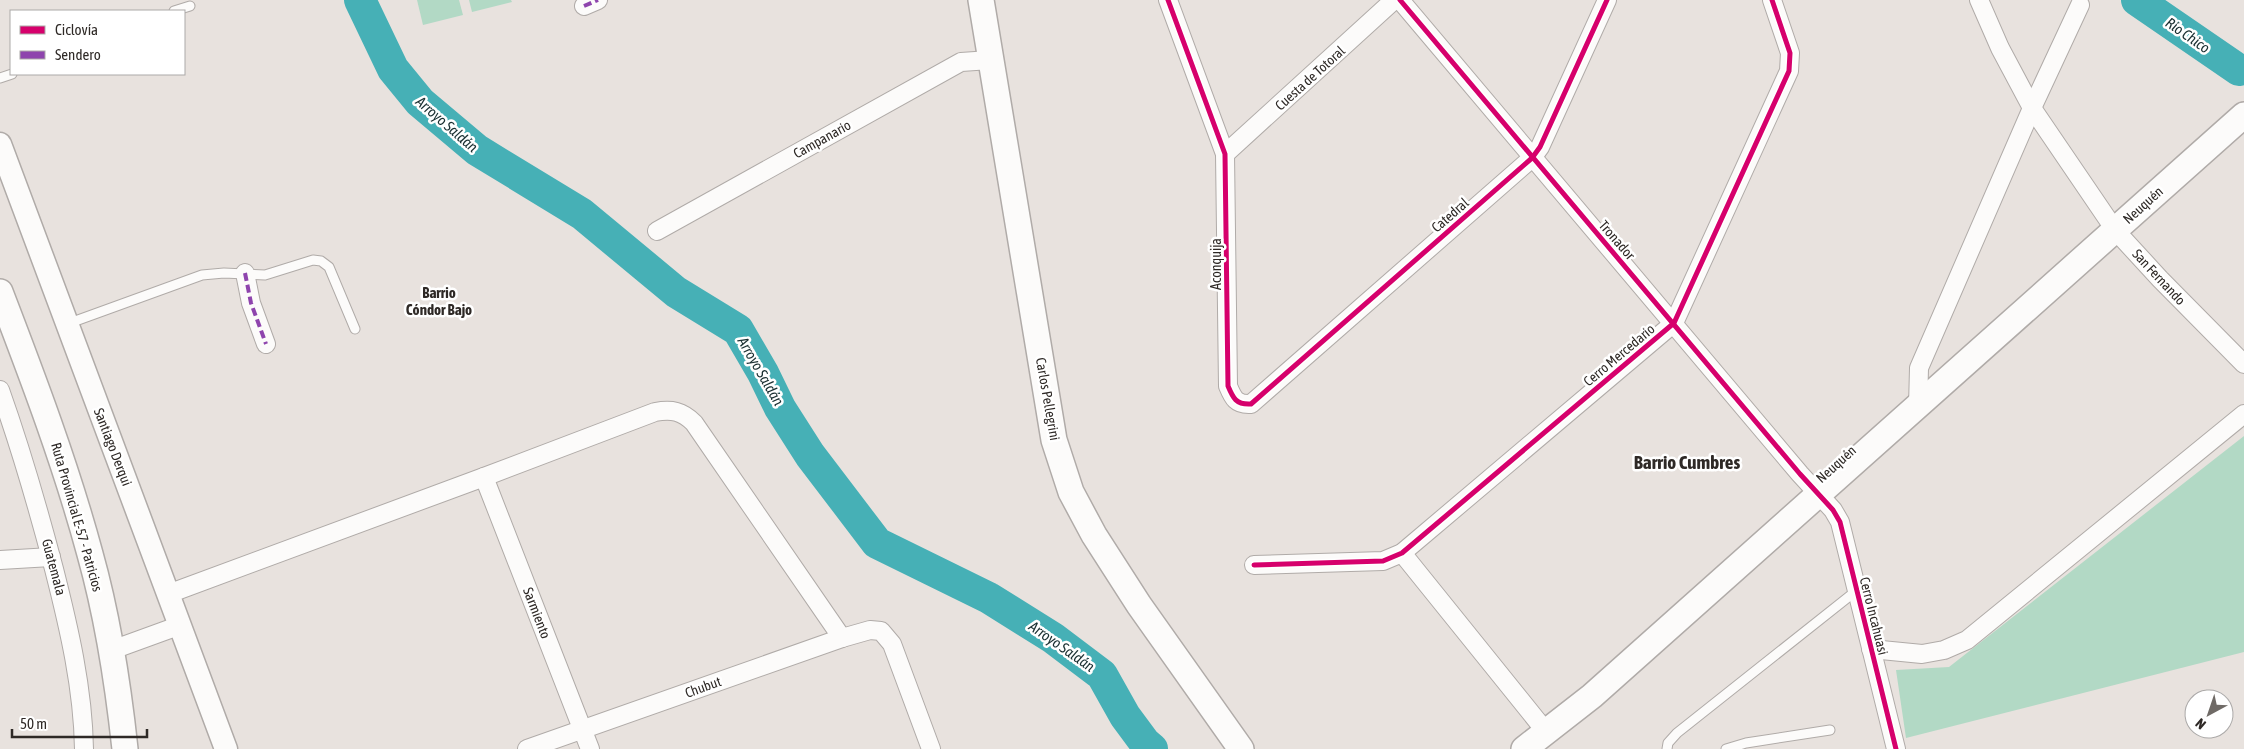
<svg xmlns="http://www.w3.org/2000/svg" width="2244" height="749" viewBox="0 0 2244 749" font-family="'Asap Condensed',sans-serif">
  <rect width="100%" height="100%" fill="#e8e2de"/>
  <g fill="#b2d9c5">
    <polygon points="417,0 459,0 463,15 423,25"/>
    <polygon points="469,0 511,0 512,2 472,12"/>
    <polygon points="2244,436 2244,652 1906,738 1896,670 1949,667"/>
  </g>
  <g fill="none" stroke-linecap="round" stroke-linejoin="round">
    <g stroke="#46b0b6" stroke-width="32">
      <polyline points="360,0 393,69 420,102 477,150 582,214 676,292 738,330 763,373 780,408 810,455 877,543 989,598 1053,638 1102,675 1125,716 1145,743 1152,749"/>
      <polyline points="2137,0 2239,70"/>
    </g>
    <g stroke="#b0aba8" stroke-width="11">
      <g id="service">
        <polyline points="174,11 190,6"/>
        <polyline points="0,78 12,74"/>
        <polyline points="67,324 202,275 224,273 265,275 313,260 321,261 329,267 355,329"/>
        <polyline points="1667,749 1668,743 1677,733 1856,591"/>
        <polyline points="1726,749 1746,743 1830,730"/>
      </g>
    </g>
    <g stroke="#b0aba8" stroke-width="20">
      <g id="minor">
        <path d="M1168,0L1225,154L1228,386C1233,398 1236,405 1251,404L1532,158L1540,147L1607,0"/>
        <polyline points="1400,0 1800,474 1833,510 1840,522 1896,749"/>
        <polyline points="1979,0 2000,48 2032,108 2115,230 2160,279 2244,364"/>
        <polyline points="584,6 598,0"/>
        <polyline points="1225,154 1394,0"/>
        <polyline points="657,231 961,62 990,60"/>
        <polyline points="245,273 251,303 266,344"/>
        <path d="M0,390C21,449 38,508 54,569C69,628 83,688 84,749"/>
        <polyline points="1918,407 1919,368 2032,108 2080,5"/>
        <polyline points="484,477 590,749"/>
        <polyline points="1402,553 1547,733"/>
        <polyline points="0,560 51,557"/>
        <polyline points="1254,565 1383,561 1402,553 1674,323 1789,71 1790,53 1772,0"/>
        <path d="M168,594L484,477L655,412C672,409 682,411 694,423L842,638"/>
        <polyline points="1871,649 1922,654 1944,650 1967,640 2244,414"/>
        <polyline points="112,650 178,626"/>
        <polyline points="527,749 842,638 870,630 881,631 892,644 931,749"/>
      </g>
    </g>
    <g stroke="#b0aba8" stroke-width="25">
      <polyline id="tertiary" points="0,144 226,749"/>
    </g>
    <g stroke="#b0aba8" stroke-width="28">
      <g id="secondary">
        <polyline points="981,0 1054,440 1071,492 1094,535 1139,605 1241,749"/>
        <path d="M0,292C33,378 66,465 90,554C108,618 118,684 125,749"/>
        <polyline points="1524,749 1592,696 2244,115"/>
      </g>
    </g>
    <use href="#service" stroke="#fcfbfa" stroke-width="9"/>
    <use href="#minor" stroke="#fcfbfa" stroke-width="18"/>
    <use href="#tertiary" stroke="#fcfbfa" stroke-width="22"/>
    <use href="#secondary" stroke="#fcfbfa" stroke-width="25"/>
    <g stroke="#8e44ad" stroke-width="4" stroke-dasharray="8 4" stroke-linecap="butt">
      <polyline points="584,6 598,0"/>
      <polyline points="245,273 251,303 266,344"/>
    </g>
    <g stroke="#fff" stroke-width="8">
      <g id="cycleway">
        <path d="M1168,0L1225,154L1228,386C1233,398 1236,405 1251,404L1532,158L1540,147L1607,0"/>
        <polyline points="1400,0 1800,474 1833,510 1840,522 1896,749"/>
        <polyline points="1254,565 1383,561 1402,553 1674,323 1789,71 1790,53 1772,0"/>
      </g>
    </g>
    <use href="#cycleway" stroke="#d6006c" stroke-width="5"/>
  </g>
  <g text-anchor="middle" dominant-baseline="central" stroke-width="5" stroke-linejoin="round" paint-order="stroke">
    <g font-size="14" fill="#2e2926" stroke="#fff">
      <text transform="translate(1310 78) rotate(-42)">Cuesta de Totoral</text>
      <text transform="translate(822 139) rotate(-29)">Campanario</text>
      <text transform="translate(2143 205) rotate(-42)">Neuquén</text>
      <text transform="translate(1450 215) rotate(-41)">Catedral</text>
      <text transform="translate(1617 240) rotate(49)">Tronador</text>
      <text transform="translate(1216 264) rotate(-90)">Aconquija</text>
      <text transform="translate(2159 277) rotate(47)">San Fernando</text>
      <text transform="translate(1619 355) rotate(-40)">Cerro Mercedario</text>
      <text transform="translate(1048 399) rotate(80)">Carlos Pellegrini</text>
      <text transform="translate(113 447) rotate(69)">Santiago Derqui</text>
      <text transform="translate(1836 464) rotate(-42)">Neuquén</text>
      <text transform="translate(77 517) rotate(74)">Ruta Provincial E-57 - Patricios</text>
      <text transform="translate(54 567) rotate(75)">Guatemala</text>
      <text transform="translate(537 613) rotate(69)">Sarmiento</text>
      <text transform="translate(1874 616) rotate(76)">Cerro Incahuasi</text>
      <text transform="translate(703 687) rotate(-20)">Chubut</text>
    </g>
    <g font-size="15" font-style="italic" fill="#1a2f31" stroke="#fff">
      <text transform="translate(2188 35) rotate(35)">Río Chico</text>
      <text transform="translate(447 124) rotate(41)">Arroyo Saldán</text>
      <text transform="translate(761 371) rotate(60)">Arroyo Saldán</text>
      <text transform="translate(1062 646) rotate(35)">Arroyo Saldán</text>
    </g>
    <g font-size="15" font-weight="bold" fill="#2e2926" stroke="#fff">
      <text x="439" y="292">Barrio<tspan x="439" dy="17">Cóndor Bajo</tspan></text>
    </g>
    <g font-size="19" font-weight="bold" fill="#2e2926" stroke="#fff">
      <text x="1687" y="462">Barrio Cumbres</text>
    </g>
  </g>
  <rect x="10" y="10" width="175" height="65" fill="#ffffff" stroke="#aba9a8"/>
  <rect x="20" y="26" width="25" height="8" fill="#d6006c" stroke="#aba9a8"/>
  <text x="55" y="35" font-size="15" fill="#2e2926">Ciclovía</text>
  <rect x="20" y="51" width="25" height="8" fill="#8e44ad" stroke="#aba9a8"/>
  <text x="55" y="60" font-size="15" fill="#2e2926">Sendero</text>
  <g transform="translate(2209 714) rotate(220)"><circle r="24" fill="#ffffff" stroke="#aba9a8"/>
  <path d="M0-4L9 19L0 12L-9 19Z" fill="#6f6a66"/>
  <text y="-8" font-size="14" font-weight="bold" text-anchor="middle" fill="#2e2926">N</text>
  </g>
  <path d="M12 729v8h135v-8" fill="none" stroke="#2e2926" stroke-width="2.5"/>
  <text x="20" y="729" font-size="15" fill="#2e2926" stroke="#ffffff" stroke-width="4" paint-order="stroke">50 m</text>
</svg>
